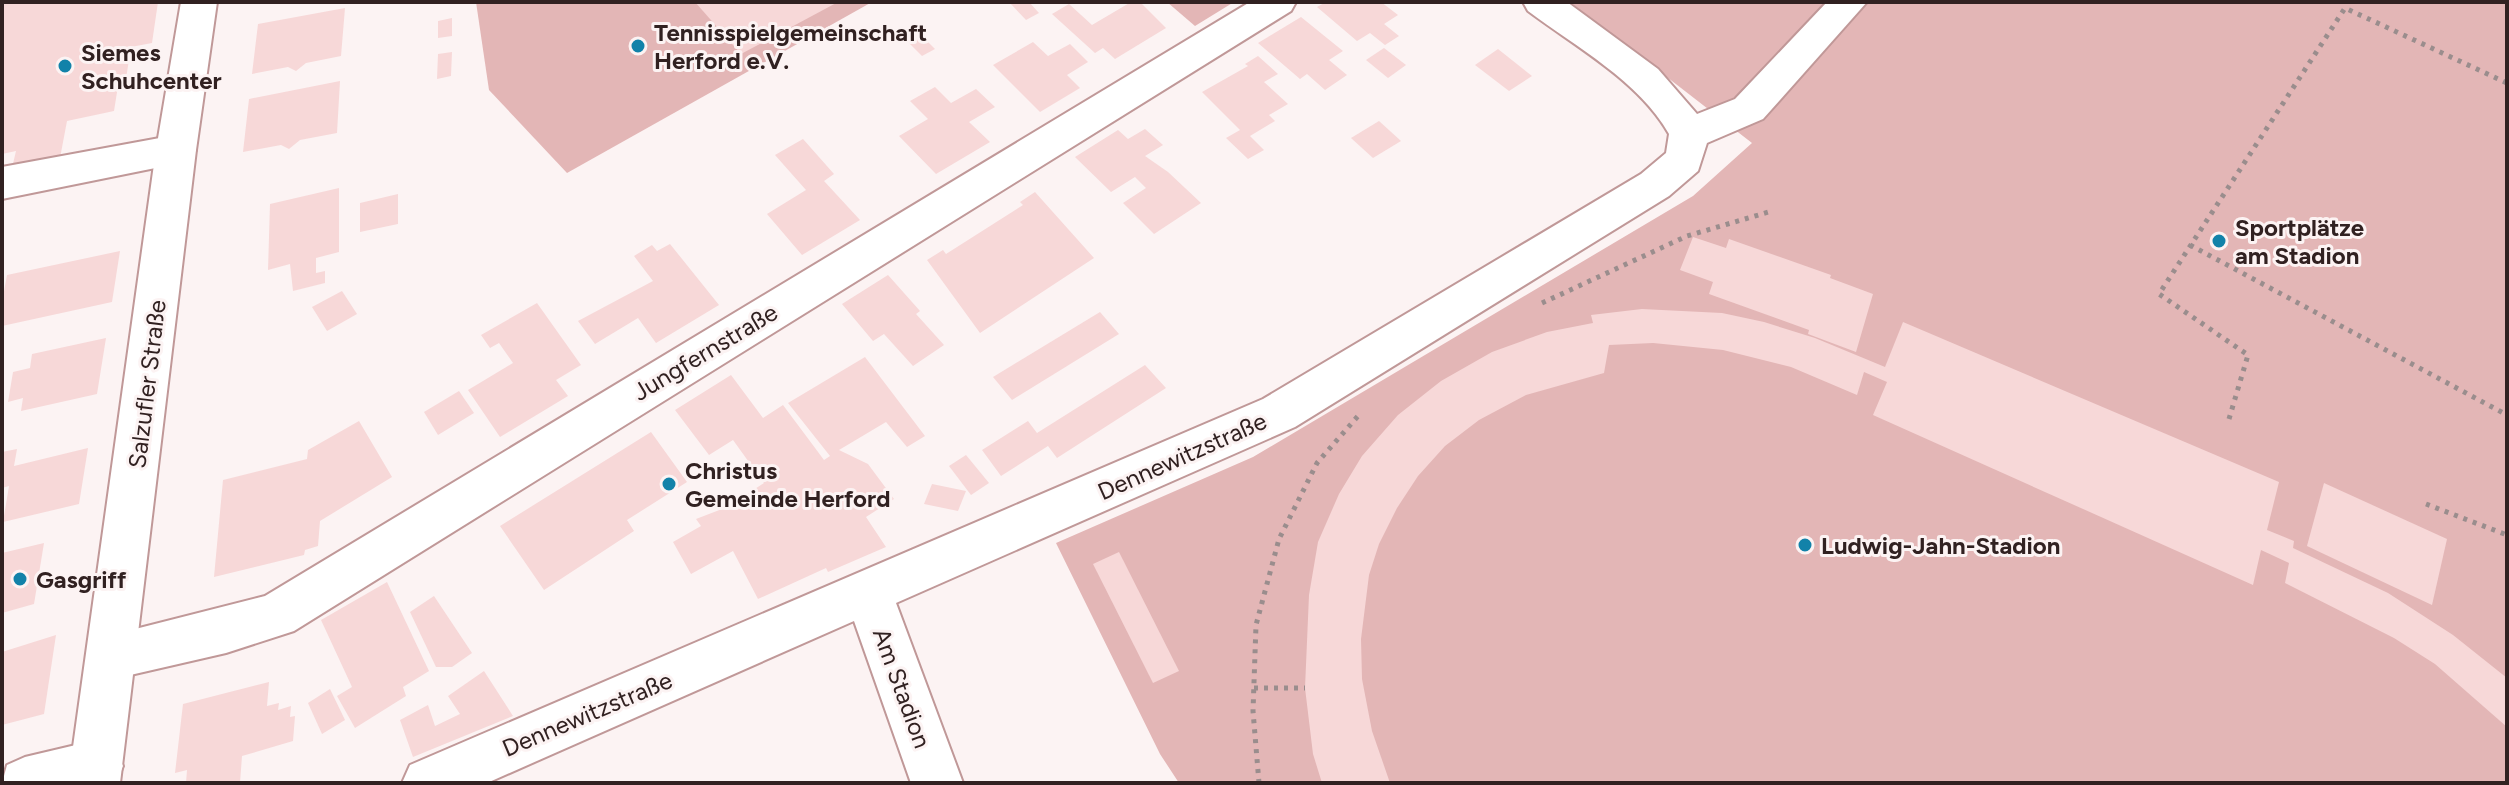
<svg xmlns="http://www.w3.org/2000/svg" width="2509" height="785" viewBox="0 0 2509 785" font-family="Figtree,sans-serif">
  <rect width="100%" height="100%" fill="#fcf3f3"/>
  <g fill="#e3b6b6">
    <polygon points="476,2 872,2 567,173 489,90"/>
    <polygon points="1167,2 1234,2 1195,26"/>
    <polygon points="1570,2 2507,2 2507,783 1179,783 1160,754 1056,543 1253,457 1693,196 1752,143"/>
  </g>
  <g fill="#f7d8d8">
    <polygon points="2,2 158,2 152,43 131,47 125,85 118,86 114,111 67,121 60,158 12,168 16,151 2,154"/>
    <polygon points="695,2 838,2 741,54"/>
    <polygon points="1009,2 1029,2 1039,13 1026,20"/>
    <polygon points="1131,2 1140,2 1166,28 1115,59 1103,48 1095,53 1052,14 1069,4 1092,25"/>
    <polygon points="1326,2 1381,2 1398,15 1384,24 1399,36 1385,45 1370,33 1357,41 1317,7"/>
    <polygon points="345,8 341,56 306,63 296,71 288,67 252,74 258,24"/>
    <polygon points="1301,17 1343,51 1329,60 1347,75 1325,90 1307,74 1300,79 1258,43"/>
    <polygon points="452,18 452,36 438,38 438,21"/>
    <polygon points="920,34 935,49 922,56 907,41"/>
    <polygon points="1033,42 1048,56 1070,44 1088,62 1067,75 1080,88 1040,112 993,65"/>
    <polygon points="1384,48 1406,65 1388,78 1366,60"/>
    <polygon points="1498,49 1532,76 1509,91 1475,65"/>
    <polygon points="452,52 451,76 437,79 438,54"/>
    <polygon points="1258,56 1278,74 1264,82 1288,104 1269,115 1275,121 1250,136 1264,150 1248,159 1226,138 1240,130 1202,92 1248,66 1245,64"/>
    <polygon points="340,81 337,133 300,140 289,149 281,145 243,152 249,99"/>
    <polygon points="935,87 951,103 976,89 995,107 969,122 990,142 936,174 899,136 928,119 910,101"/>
    <polygon points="1379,121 1401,141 1373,158 1351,138"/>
    <polygon points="1145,129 1163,145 1145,156 1168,172 1201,203 1154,234 1123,203 1146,188 1135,177 1111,192 1075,157 1118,130 1128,139"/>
    <polygon points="803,139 834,174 824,181 860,220 802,255 767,214 806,190 775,155"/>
    <polygon points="339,188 339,252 316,258 316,273 325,271 325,283 293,291 290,264 268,270 270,204"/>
    <polygon points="1035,192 1094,258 980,333 927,260 943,250 946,254 1023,205 1020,202"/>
    <polygon points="398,194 398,224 360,232 360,203"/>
    <polygon points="1693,237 1726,248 1729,239 1831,275 1830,278 1873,294 1856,352 1808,334 1809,330 1709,294 1713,282 1680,270"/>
    <polygon points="670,244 719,305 656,343 638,318 595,344 578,321 653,281 634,256 652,245 657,251"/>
    <polygon points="120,251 112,302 2,326 2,302 7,275"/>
    <polygon points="888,275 920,311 916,314 944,345 913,366 884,334 873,341 842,304"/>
    <polygon points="342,291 357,314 327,331 312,307"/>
    <polygon points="537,303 581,365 556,380 568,396 500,437 468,390 513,363 499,343 490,348 481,335"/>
    <polygon points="1642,309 1722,313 1764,322 1815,338 1885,367 1903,322 2279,482 2267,530 2294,541 2293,548 2388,593 2453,635 2507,678 2507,727 2435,664 2394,638 2285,583 2289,563 2261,550 2253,585 1873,415 1887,382 1864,372 1857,395 1791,367 1723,350 1653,343 1609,345 1604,373 1526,395 1479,420 1445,446 1418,476 1397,508 1379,544 1369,575 1361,639 1362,679 1372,731 1390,783 1322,783 1313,754 1305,688 1309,595 1318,542 1339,494 1362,456 1398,415 1441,381 1492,352 1547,332 1593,323 1591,315"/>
    <polygon points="1100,312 1119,334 1012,400 993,377"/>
    <polygon points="106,338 97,394 21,411 23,398 8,402 13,372 30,368 32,354"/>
    <polygon points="865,357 925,436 907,447 886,422 839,450 868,464 894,499 866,517 886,547 828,572 826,568 758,599 733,551 691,574 673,542 701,526 696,519 722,509 714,497 722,493 730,505 764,483 733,440 709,455 675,410 731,375 763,418 783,405 824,460 830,456 788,403"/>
    <polygon points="1145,365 1166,388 1057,458 1048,446 1001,476 982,450 1028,421 1037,433"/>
    <polygon points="459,391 474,413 438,435 424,412"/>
    <polygon points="359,421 392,477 320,521 318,546 305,550 304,555 214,577 223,480 307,459 308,450"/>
    <polygon points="651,432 687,482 627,520 634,531 544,590 500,526"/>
    <polygon points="88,448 79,504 3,522 9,486 2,488 2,452 17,449 14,466"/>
    <polygon points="966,455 989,483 971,495 949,466"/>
    <polygon points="2324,483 2447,539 2432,605 2307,546"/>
    <polygon points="932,484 966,491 958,511 924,504"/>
    <polygon points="44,543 34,604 2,613 2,553"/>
    <polygon points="1119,552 1179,671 1153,683 1093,564"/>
    <polygon points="387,582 429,671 403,687 406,696 355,728 337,696 352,687 321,620"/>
    <polygon points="434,596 472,653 452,667 436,667 410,612"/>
    <polygon points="56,635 44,714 2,725 2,652"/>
    <polygon points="484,671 513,716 413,757 400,720 428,705 435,726 460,714 448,696"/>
    <polygon points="269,682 267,706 279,703 278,710 291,706 290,717 295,716 293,741 242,756 240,783 186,783 187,770 175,773 183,704"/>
    <polygon points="330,689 345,720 322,734 308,703"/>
  </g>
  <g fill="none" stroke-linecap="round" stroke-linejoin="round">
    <g stroke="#c09898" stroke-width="4">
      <g id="minor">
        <polygon points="1250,2 1296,2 1291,11 294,631 226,653 113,679 96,673 88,656 96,639 265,596"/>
        <path d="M1523,2H1567L1658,69L1697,114L1735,99L1827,2H1867L1763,119L1707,143L1698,171L1669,196L1295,427L896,603L963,783H911L854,621L487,783H402L410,765L1263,399L1641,174L1666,153L1669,134C1639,81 1576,47 1528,11Z"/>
        <polygon points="176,135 190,139 196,150 190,161 2,199 2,167"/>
        <polygon points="97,740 115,748 123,766 116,783 2,783 7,765 25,757"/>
      </g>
    </g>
    <g stroke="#c09898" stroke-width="4">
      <polygon id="major" points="181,2 217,2 196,150 120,783 68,783 156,150"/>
    </g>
    <g stroke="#9a8d8d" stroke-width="5" stroke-dasharray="4 6" stroke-linecap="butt">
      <polyline points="2190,245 2507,415"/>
      <polyline points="1542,303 1687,236 1772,211"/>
      <polyline points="2229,419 2248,355 2159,294 2345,8 2507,83"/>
      <polyline points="2426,504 2507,535"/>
      <polyline points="1254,688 1305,688"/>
      <polyline points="1259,783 1253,711 1256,625 1279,539 1317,463 1358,416"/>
    </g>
    <use href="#minor" fill="#fff" fill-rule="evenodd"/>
    <use href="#major" fill="#fff" fill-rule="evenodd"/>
  </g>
  <g fill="#1282a9" stroke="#fcf3f3" stroke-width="3">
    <circle cx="638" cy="46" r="8"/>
    <circle cx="65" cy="66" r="8"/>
    <circle cx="2219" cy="241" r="8"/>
    <circle cx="669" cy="484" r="8"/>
    <circle cx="1805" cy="545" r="8"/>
    <circle cx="20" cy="579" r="8"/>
  </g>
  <g text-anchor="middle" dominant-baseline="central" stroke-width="6" stroke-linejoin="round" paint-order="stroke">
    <g font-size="24" font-weight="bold" fill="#312121" stroke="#fcf3f3" text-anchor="start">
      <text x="654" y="32">Tennisspielgemeinschaft<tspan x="654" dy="28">Herford e.V.</tspan></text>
      <text x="81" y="52">Siemes<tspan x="81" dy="28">Schuhcenter</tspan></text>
      <text x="2235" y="227">Sportplätze<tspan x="2235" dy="28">am Stadion</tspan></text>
      <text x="685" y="470">Christus<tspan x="685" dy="28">Gemeinde Herford</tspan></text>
      <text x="1821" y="545">Ludwig-Jahn-Stadion</text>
      <text x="36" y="579">Gasgriff</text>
    </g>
    <g font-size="24" fill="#312121" stroke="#fcf3f3">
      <text transform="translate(705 352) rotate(-31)">Jungfernstraße</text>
      <text transform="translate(147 384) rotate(-83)">Salzufler Straße</text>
      <text transform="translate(1182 456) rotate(-24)">Dennewitzstraße</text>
      <text transform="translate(902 688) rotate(70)">Am Stadion</text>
      <text transform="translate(587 714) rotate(-23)">Dennewitzstraße</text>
    </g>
  </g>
  <rect width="2509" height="785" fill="none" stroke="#312121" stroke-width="8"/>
</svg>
